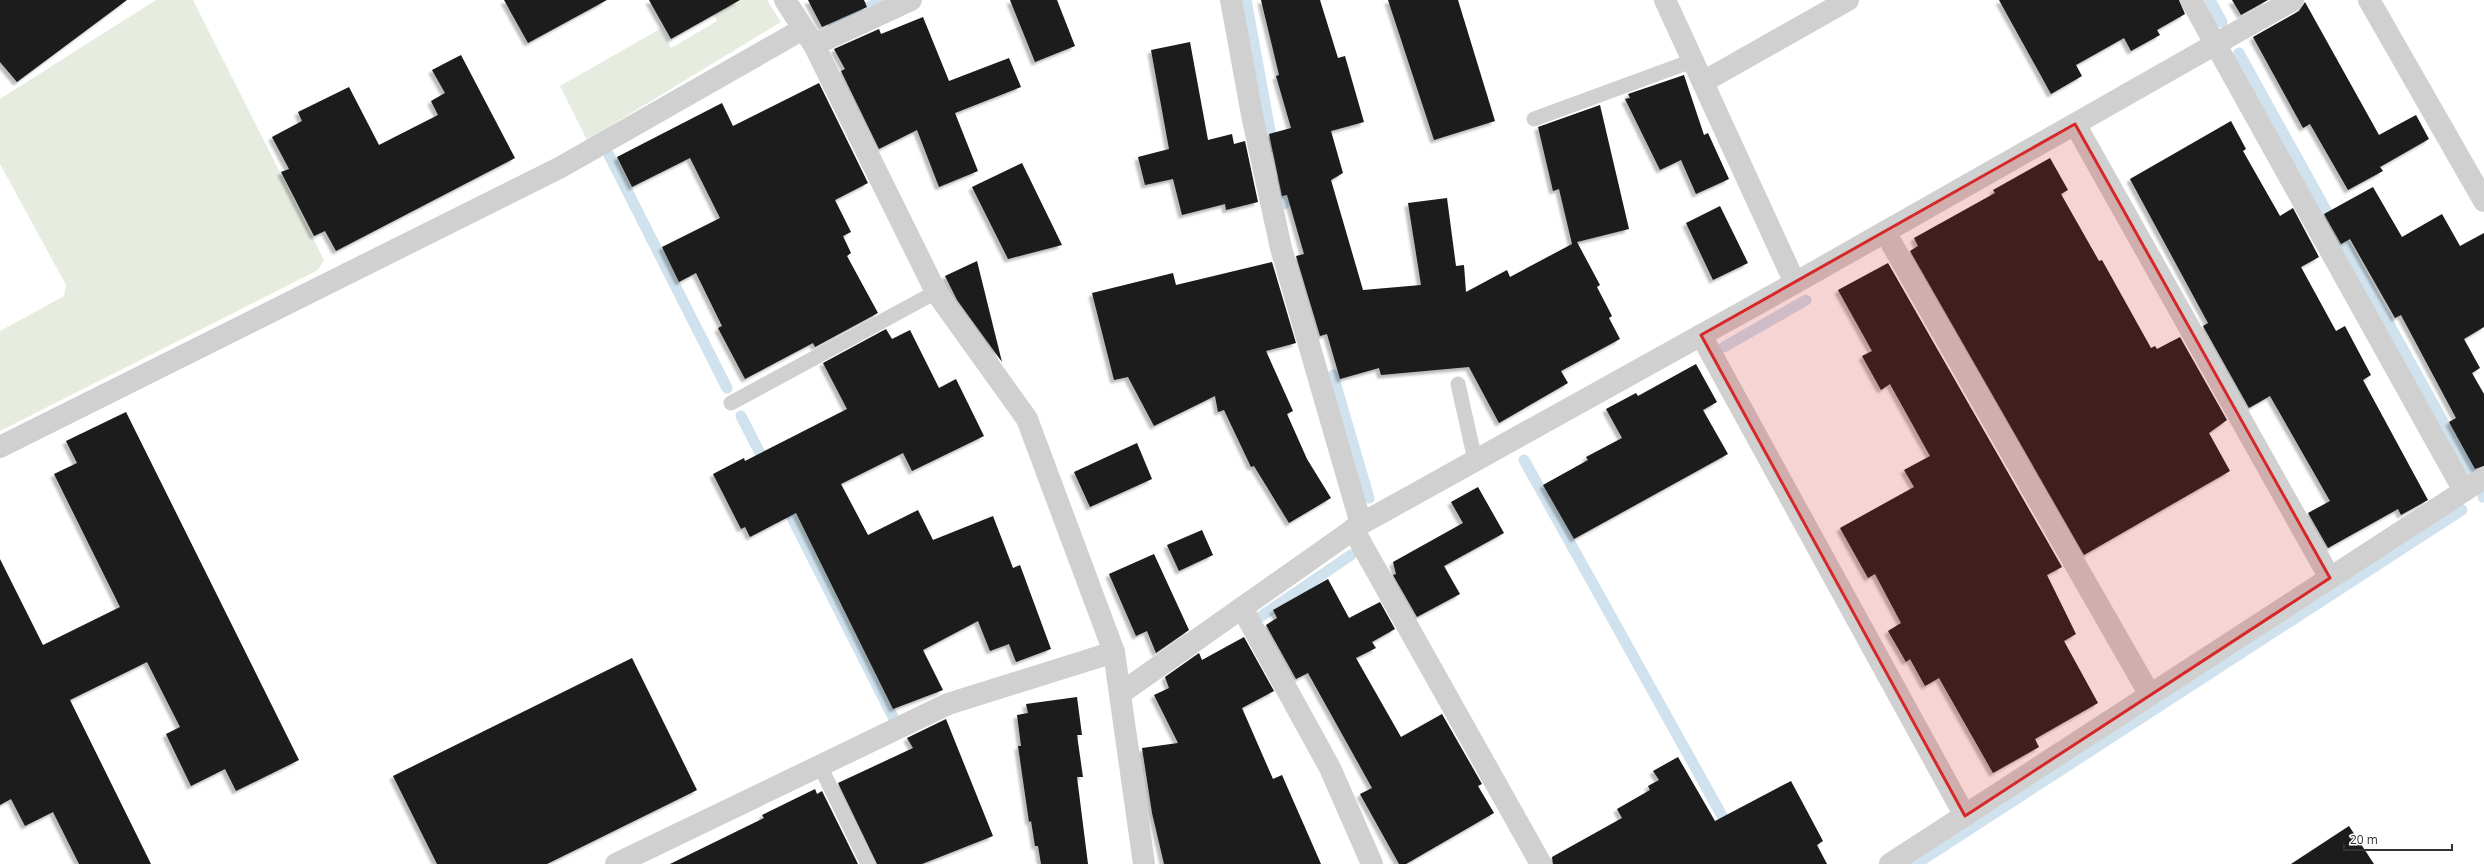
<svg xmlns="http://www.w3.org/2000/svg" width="2484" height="864" viewBox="0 0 2484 864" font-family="'Open Sans',sans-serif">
  <defs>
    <filter id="shadow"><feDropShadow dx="-3.5" dy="3.5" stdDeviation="1" flood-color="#0004"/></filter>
  </defs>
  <rect width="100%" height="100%" fill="#fff"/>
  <g fill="#e6ecdf">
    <polygon points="156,0 193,0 324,260 318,270 0,431 0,331 64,296 66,285 0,164 0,99"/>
    <polygon points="705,0 767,0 781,22 587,140 560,86 660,29 671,48 717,21"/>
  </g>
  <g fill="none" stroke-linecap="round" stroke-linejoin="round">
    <g stroke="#cfe2ee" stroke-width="11">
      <polyline points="1246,0 1273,147"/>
      <polyline points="2210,0 2222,22"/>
      <polyline points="833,25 882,0"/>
      <polyline points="2239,53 2471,472"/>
      <polyline points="609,155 727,388"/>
      <polyline points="1279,182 1284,204"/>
      <polyline points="1724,347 1806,300"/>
      <polyline points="1333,375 1369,498"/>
      <polyline points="741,416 766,465"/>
      <polyline points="1524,460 1730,830"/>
      <polyline points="2483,497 2484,496"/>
      <polyline points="784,502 894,719"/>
      <polyline points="1257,619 1351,555"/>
      <polyline points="1916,864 2462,510"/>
    </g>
  </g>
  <g fill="#1a1a1a" filter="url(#shadow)">
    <polygon points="0,0 127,0 17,82 0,62"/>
    <polygon points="504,0 607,0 528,43"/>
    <polygon points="649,0 740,0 671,39"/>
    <polygon points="808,0 864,0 867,7 822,27"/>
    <polygon points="1010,0 1057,0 1075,46 1035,62"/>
    <polygon points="1261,0 1320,0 1338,58 1345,56 1364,122 1331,131 1343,173 1331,180 1363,290 1421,285 1408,203 1447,198 1456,266 1464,265 1466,292 1507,270 1510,277 1572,244 1559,189 1553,191 1538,127 1600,105 1629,229 1577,242 1600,285 1597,287 1612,316 1609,318 1620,339 1561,371 1568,383 1499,423 1469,367 1381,375 1379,368 1340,379 1327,334 1320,336 1296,256 1304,254 1287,195 1282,196 1269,134 1291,128 1276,76 1279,75"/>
    <polygon points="1388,0 1458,0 1495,121 1434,140"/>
    <polygon points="1999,0 2179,0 2185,14 2157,30 2160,35 2131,51 2124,38 2076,65 2082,76 2051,94"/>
    <polygon points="2232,0 2268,0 2241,15"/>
    <polygon points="2305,2 2379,135 2416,115 2429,139 2380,167 2383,171 2348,190 2310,124 2303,128 2253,37 2299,11"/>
    <polygon points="923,17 949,81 1009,58 1021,87 955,113 978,171 939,187 917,130 879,149 841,71 845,69 834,49 879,29 881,34"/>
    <polygon points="1190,42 1208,140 1232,134 1234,144 1245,141 1258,202 1226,210 1225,204 1182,215 1173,179 1145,185 1138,157 1169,149 1151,50"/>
    <polygon points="461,55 515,158 336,251 325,231 314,236 281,172 289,169 272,137 302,121 298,112 349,87 379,145 438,115 431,101 445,93 432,70"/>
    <polygon points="1684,75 1704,135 1708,133 1729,179 1696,194 1681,160 1660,170 1625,99 1630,98 1628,94"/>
    <polygon points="819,83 868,183 835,200 851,232 843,236 851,253 847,256 878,313 815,347 813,343 745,379 718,328 722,326 696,273 679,282 662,247 720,218 690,158 632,187 617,157 722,103 733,126"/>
    <polygon points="2231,121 2246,149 2243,151 2280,216 2293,208 2319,257 2301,267 2336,331 2345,326 2371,375 2363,380 2428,500 2401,515 2398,509 2328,548 2308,513 2330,501 2270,396 2249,408 2203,326 2208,323 2130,179"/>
    <polygon points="2050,158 2068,190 2061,194 2099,261 2102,260 2151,348 2155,346 2157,349 2180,337 2227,420 2209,433 2230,471 2084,555 1910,251 1918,246 1914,238 1995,193 1993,190"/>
    <polygon points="1022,163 1062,245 1008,259 972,187"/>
    <polygon points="2373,187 2402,237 2442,214 2460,246 2484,233 2484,327 2464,339 2480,368 2472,373 2484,394 2484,466 2475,469 2449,422 2456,418 2401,315 2395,318 2350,239 2341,244 2324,214"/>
    <polygon points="1720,206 1748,263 1713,280 1686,223"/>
    <polygon points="977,261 1002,362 957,300 945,276"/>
    <polygon points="1272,262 1296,343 1266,351 1293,411 1287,414 1307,459 1331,498 1289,523 1254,466 1251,467 1224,410 1218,412 1215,396 1154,426 1128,377 1114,380 1092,293 1173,273 1176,285"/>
    <polygon points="1888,263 2062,567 2047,575 2076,634 2064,641 2098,703 2035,739 2039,747 1993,773 1939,678 1925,686 1910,659 1906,662 1888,631 1901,623 1875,574 1868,578 1840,528 1914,487 1904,470 1930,456 1890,384 1881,390 1862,356 1872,351 1838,290"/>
    <polygon points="886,329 892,339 910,330 939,388 956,379 984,436 912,471 903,453 841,484 868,535 918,510 933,540 993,516 1013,568 1020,565 1051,649 1016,662 1009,644 990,651 978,621 923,650 943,690 893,709 796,513 750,537 745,527 741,529 713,474 744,458 745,461 847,409 823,363"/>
    <polygon points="1696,364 1717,402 1703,410 1728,454 1574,539 1543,485 1588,460 1586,457 1622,438 1606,409 1636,393 1638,396"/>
    <polygon points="126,412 299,760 236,791 225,769 191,786 166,734 180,727 147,662 70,700 151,864 79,864 53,812 25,826 11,799 0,805 0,559 43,645 120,607 54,474 77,463 66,441"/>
    <polygon points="1137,443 1152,479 1090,507 1074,472"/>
    <polygon points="1478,487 1504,533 1444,566 1460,594 1417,617 1393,575 1396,574 1393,562 1463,523 1451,502"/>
    <polygon points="1202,530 1213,555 1179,571 1167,545"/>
    <polygon points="1154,554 1189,630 1156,653 1147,631 1136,636 1109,574"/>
    <polygon points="1328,579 1349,618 1380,602 1395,629 1372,642 1376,648 1356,658 1401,737 1442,714 1482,784 1478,786 1494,813 1406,864 1399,864 1360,794 1372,788 1308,673 1296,679 1266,625 1277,618 1273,610"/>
    <polygon points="1244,637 1274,691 1242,708 1273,779 1282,775 1321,864 1164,864 1152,813 1142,748 1178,743 1154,695 1169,688 1165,677 1199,653 1202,660"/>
    <polygon points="632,658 697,790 547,864 437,864 393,776"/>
    <polygon points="1077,697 1082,735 1077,735 1083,777 1077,777 1088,864 1041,864 1038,846 1035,846 1031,821 1029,822 1018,746 1021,746 1017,715 1028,713 1026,704"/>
    <polygon points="946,719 993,836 922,864 877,864 838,783 913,748 907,738"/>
    <polygon points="1678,757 1715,821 1791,781 1823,841 1817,845 1827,864 1553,864 1552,857 1622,818 1617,809 1650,790 1648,786 1659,780 1653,771"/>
    <polygon points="815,789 817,794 822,791 858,864 670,864 764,818 762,815"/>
    <polygon points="2349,826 2374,864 2291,864"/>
  </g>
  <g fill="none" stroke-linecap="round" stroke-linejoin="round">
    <g stroke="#d0d0d0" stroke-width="15">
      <polyline points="1534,119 1692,61"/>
      <polyline points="1458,384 1475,460"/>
      <polyline points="731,403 936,292"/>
      <polyline points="820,766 868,864"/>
    </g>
    <g stroke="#d0d0d0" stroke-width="22">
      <polyline points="785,0 814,45 936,292 1027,419 1114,652 1144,864"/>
      <polyline points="1231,0 1253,120 1281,248 1361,524"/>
      <polyline points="1665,0 1795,283"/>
      <polyline points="2191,0 2464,491"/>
      <polyline points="2369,0 2484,201"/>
      <polyline points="814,45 911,0"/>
      <polyline points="1703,82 1848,0"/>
      <polyline points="2075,124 2330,578"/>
      <polyline points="1885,232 2150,695"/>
      <polyline points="1701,335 1965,816"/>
      <polyline points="0,447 561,167 803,29"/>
      <polyline points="1353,529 1541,864"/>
      <polyline points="1242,608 1330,768 1372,864"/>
      <polyline points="1121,693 1361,524 1795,283 2293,0"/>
      <polyline points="616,864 948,704 1114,652"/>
      <polyline points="1890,864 2484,478"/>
    </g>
  </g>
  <path fill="#d62828" fill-opacity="0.2" stroke="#d62828" stroke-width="3" stroke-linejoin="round" d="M2075,124L2330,578L1965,816L1701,335Z"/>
  <path d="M2344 844v6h108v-6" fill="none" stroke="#333333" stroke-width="2"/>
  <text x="2350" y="844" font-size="12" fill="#333333" stroke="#ffffff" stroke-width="3" paint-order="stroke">20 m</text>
</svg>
